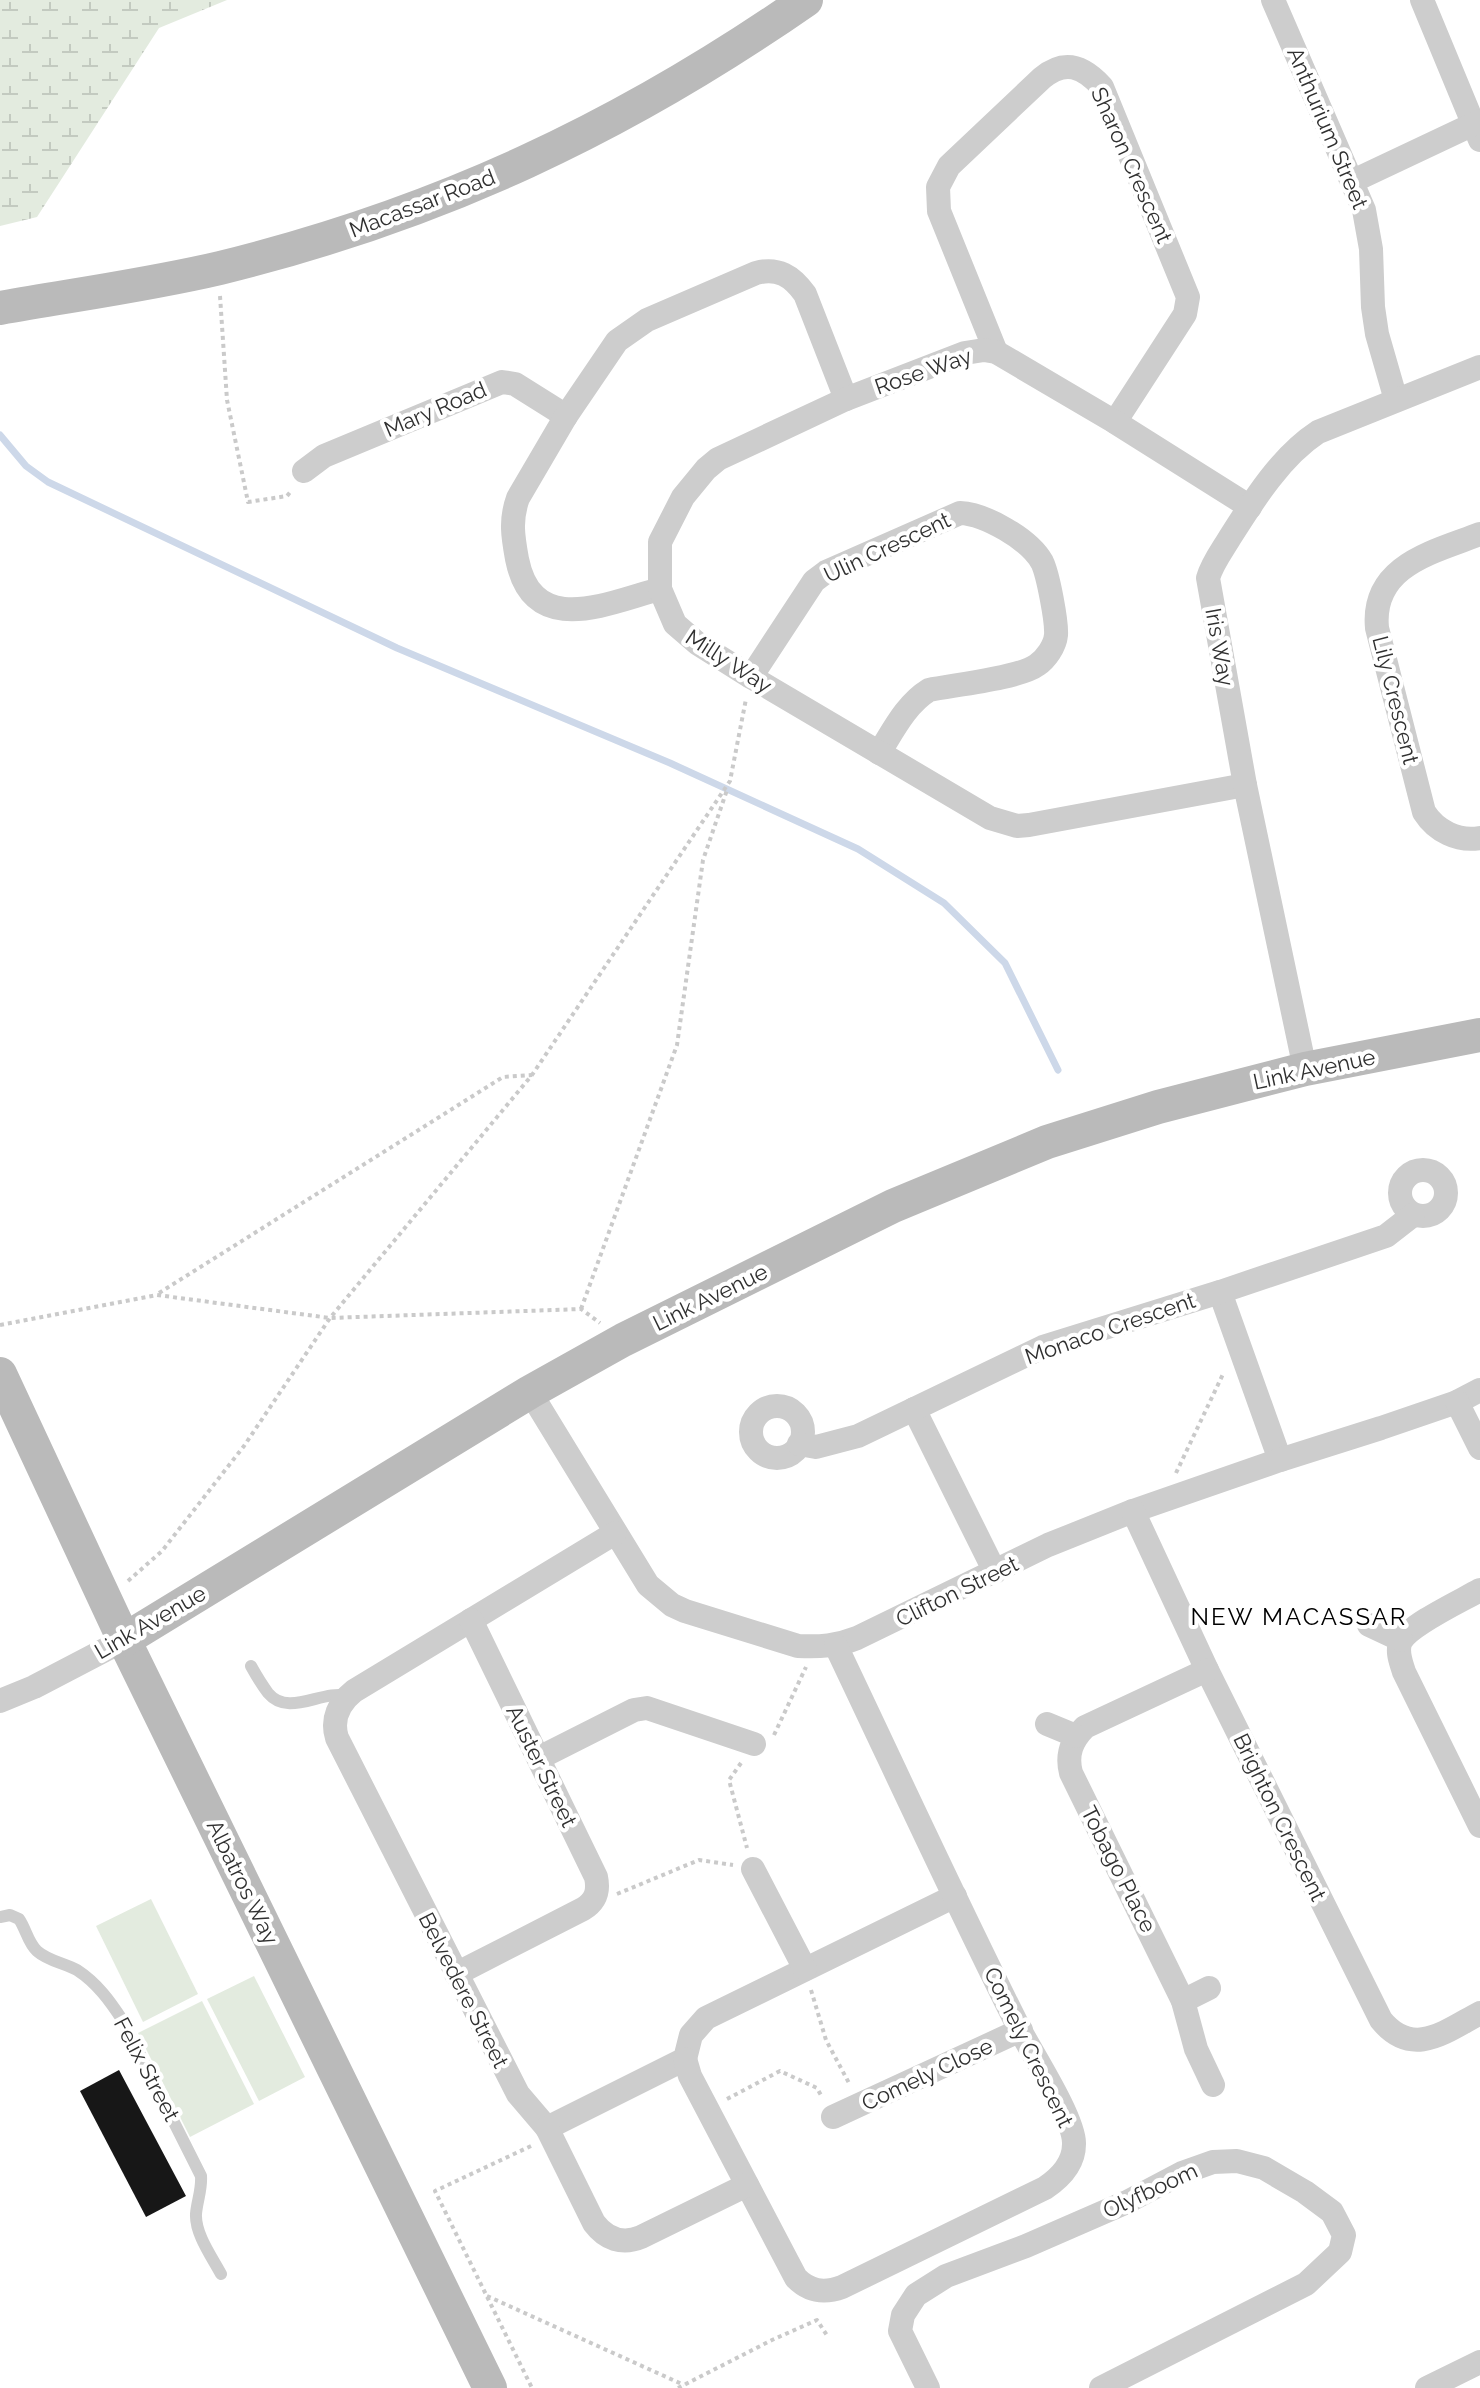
<svg xmlns="http://www.w3.org/2000/svg" width="1480" height="2388" viewBox="0 0 1480 2388" font-family="Raleway,sans-serif">
  <defs>
    <pattern id="wetland-marsh" width="20" height="14" patternUnits="userSpaceOnUse" patternTransform="scale(2)"><rect width="20" height="14" fill="#e3ebdf"/><path d="M1 5h8M5 5V1M11 12h8M15 12V8" fill="none" stroke="#c3cac0"/></pattern>
  </defs>
  <rect width="100%" height="100%" fill="#fff"/>
  <polygon fill="url(#wetland-marsh)" points="0,0 227,0 159,28 37,217 0,226"/>
  <g fill="#e3ebdf">
    <polygon points="151,1899 198,1994 143,2022 96,1926"/>
    <polygon points="254,1976 305,2077 259,2101 207,1999"/>
    <polygon points="202,2001 254,2104 190,2137 138,2033"/>
  </g>
  <g fill="none" stroke-linecap="round" stroke-linejoin="round">
    <polyline stroke="#cdd8e9" stroke-width="7" points="0,435 26,466 48,482 397,648 670,763 858,849 944,903 1005,963 1058,1070"/>
  </g>
  <polygon fill="#171717" points="119,2070 186,2196 146,2217 80,2091"/>
  <g fill="none" stroke-linecap="round" stroke-linejoin="round">
    <g stroke="#cacaca" stroke-width="4" stroke-dasharray="4 4" stroke-linecap="butt">
      <polyline points="220,296 227,400 248,502 287,496 292,490"/>
      <polyline points="159,1293 503,1077 532,1075"/>
      <polyline points="581,1309 677,1045 703,860 727,790"/>
      <polyline points="0,1325 157,1295 330,1318 581,1309 600,1323"/>
      <polyline points="1176,1473 1224,1372"/>
      <polyline points="128,1581 162,1551 244,1446 330,1318 532,1075 730,781 746,699"/>
      <polyline points="774,1735 806,1667"/>
      <polyline points="741,1763 729,1780 747,1848"/>
      <polyline points="617,1894 699,1860 733,1865"/>
      <polyline points="811,1990 826,2040 850,2085"/>
      <polyline points="727,2099 780,2071 817,2088 822,2097"/>
      <polyline points="531,2146 435,2191 532,2388"/>
      <polyline points="487,2296 684,2385"/>
      <polyline points="678,2388 772,2340 817,2320 828,2337"/>
    </g>
    <g stroke="#cdcdcd" stroke-width="12">
      <path d="M251,1666C256,1675 262,1685 268,1693C289,1718 322,1689 348,1696"/>
      <path d="M0,1917L10,1915L19,1919C26,1929 28,1943 37,1951C48,1961 64,1963 77,1970C97,1983 110,2001 123,2021L201,2176C202,2190 197,2201 196,2214C195,2234 212,2257 221,2274"/>
    </g>
    <g stroke="#cdcdcd" stroke-width="24">
      <polyline points="1273,0 1364,210 1371,249 1373,307 1377,334 1396,400"/>
      <polyline points="1422,0 1480,140"/>
      <polyline points="1353,181 1480,121"/>
      <path d="M996,352L939,211L938,187L949,166L1042,78C1065,59 1083,66 1102,87L1188,297L1185,314L1115,422"/>
      <polyline points="304,471 324,456 502,382 515,384 566,416"/>
      <path d="M1480,534C1434,552 1371,565 1377,628L1424,812C1436,831 1458,842 1480,838"/>
      <path d="M660,589C607,603 533,639 517,559C513,537 510,520 518,498L566,416L617,341L647,320L756,273C778,267 792,276 805,294L846,399"/>
      <path d="M751,677L814,581L826,572L960,513C985,514 1029,539 1042,562C1048,574 1057,622 1056,635C1055,646 1046,659 1037,665C1020,678 953,685 929,690C906,704 893,731 879,753"/>
      <polyline points="1245,785 1029,825 1017,826 990,818 751,677 697,643 675,624 660,589 660,542 683,497 706,469 718,459 846,399 965,353 984,350 996,352 1115,422 1250,507"/>
      <path d="M1305,1069L1245,785L1208,578C1212,564 1221,552 1229,539C1253,501 1280,457 1318,432L1480,367"/>
      <circle cx="1423" cy="1193" r="23"/>
      <polyline points="1220,1292 1280,1460"/>
      <path d="M530,1392L648,1585L672,1605L685,1611L798,1646C820,1647 837,1646 857,1638L1048,1545L1133,1511L1280,1460L1381,1428L1457,1402L1480,1390"/>
      <polyline points="1457,1402 1480,1448"/>
      <circle cx="777" cy="1432" r="26"/>
      <polyline points="914,1409 995,1572"/>
      <polyline points="799,1444 816,1447 858,1436 1043,1347 1220,1292 1386,1236 1413,1215"/>
      <path d="M1133,1511L1207,1670L1381,2020C1413,2059 1446,2031 1480,2013"/>
      <path d="M615,1533L354,1691C339,1703 331,1719 337,1738L518,2094L547,2128L685,2059L691,2035L706,2018L955,1896"/>
      <path d="M1480,1590C1461,1601 1411,1624 1401,1641C1396,1651 1401,1662 1404,1672L1480,1826"/>
      <polyline points="1369,1625 1401,1640"/>
      <path d="M1207,1670L1085,1727C1072,1740 1066,1754 1071,1773L1183,2001L1196,2049L1213,2085"/>
      <polyline points="0,1701 34,1687 124,1640"/>
      <polyline points="1047,1724 1076,1736"/>
      <polyline points="539,1758 634,1710 647,1708 754,1744"/>
      <polyline points="753,1869 805,1969"/>
      <path d="M456,1974L583,1909C596,1901 599,1891 596,1877L471,1620"/>
      <polyline points="1183,2001 1209,1988"/>
      <path d="M685,2059L690,2076L796,2278C809,2291 823,2294 842,2287L1045,2188C1060,2178 1074,2164 1074,2144C1075,2120 1033,2055 1020,2030C956,1903 897,1774 836,1646"/>
      <polyline points="833,2117 1021,2030"/>
      <path d="M547,2128L594,2223C606,2239 622,2245 641,2237L747,2185"/>
      <polyline points="928,2388 900,2331 903,2315 916,2295 946,2276 1026,2246 1127,2202 1182,2173 1213,2162 1237,2161 1264,2168 1305,2192 1332,2212 1344,2235 1340,2252 1306,2284 1101,2388"/>
      <polyline points="1427,2388 1480,2362"/>
    </g>
    <g stroke="#bababa" stroke-width="34">
      <path d="M0,308C73,295 148,285 220,268C439,214 622,128 806,0"/>
      <polyline points="0,1374 124,1640 490,2388"/>
      <polyline points="124,1640 530,1392 623,1340 893,1206 1047,1142 1158,1107 1305,1069 1480,1035"/>
    </g>
  </g>
  <g text-anchor="middle" dominant-baseline="central" stroke-width="8" stroke-linejoin="round" paint-order="stroke">
    <g font-size="22" fill="#303030" stroke="#fff">
      <text transform="translate(1328 128) rotate(67)">Anthurium Street</text>
      <text transform="translate(1132 165) rotate(66)">Sharon Crescent</text>
      <text transform="translate(422 203) rotate(-21)">Macassar Road</text>
      <text transform="translate(923 371) rotate(-19)">Rose Way</text>
      <text transform="translate(435 409) rotate(-23)">Mary Road</text>
      <text transform="translate(887 547) rotate(-25)">Ulin Crescent</text>
      <text transform="translate(1220 647) rotate(80)">Iris Way</text>
      <text transform="translate(729 661) rotate(33)">Milly Way</text>
      <text transform="translate(1396 700) rotate(76)">Lily Crescent</text>
      <text transform="translate(1314 1069) rotate(-12)">Link Avenue</text>
      <text transform="translate(710 1297) rotate(-26)">Link Avenue</text>
      <text transform="translate(1110 1328) rotate(-19)">Monaco Crescent</text>
      <text transform="translate(957 1591) rotate(-26)">Clifton Street</text>
      <text transform="translate(150 1622) rotate(-30)">Link Avenue</text>
      <text transform="translate(542 1766) rotate(64)">Auster Street</text>
      <text transform="translate(1280 1817) rotate(64)">Brighton Crescent</text>
      <text transform="translate(1119 1869) rotate(63)">Tobago Place</text>
      <text transform="translate(243 1882) rotate(64)">Albatros Way</text>
      <text transform="translate(464 1990) rotate(63)">Belvedere Street</text>
      <text transform="translate(1029 2047) rotate(64)">Comely Crescent</text>
      <text transform="translate(147 2069) rotate(62)">Felix Street</text>
      <text transform="translate(927 2074) rotate(-25)">Comely Close</text>
      <text transform="translate(1150 2190) rotate(-25)">Olyfboom</text>
    </g>
    <g font-size="24" letter-spacing="2" fill="#000" stroke="#fff">
      <text x="1299" y="1616">NEW MACASSAR</text>
    </g>
  </g>
</svg>
